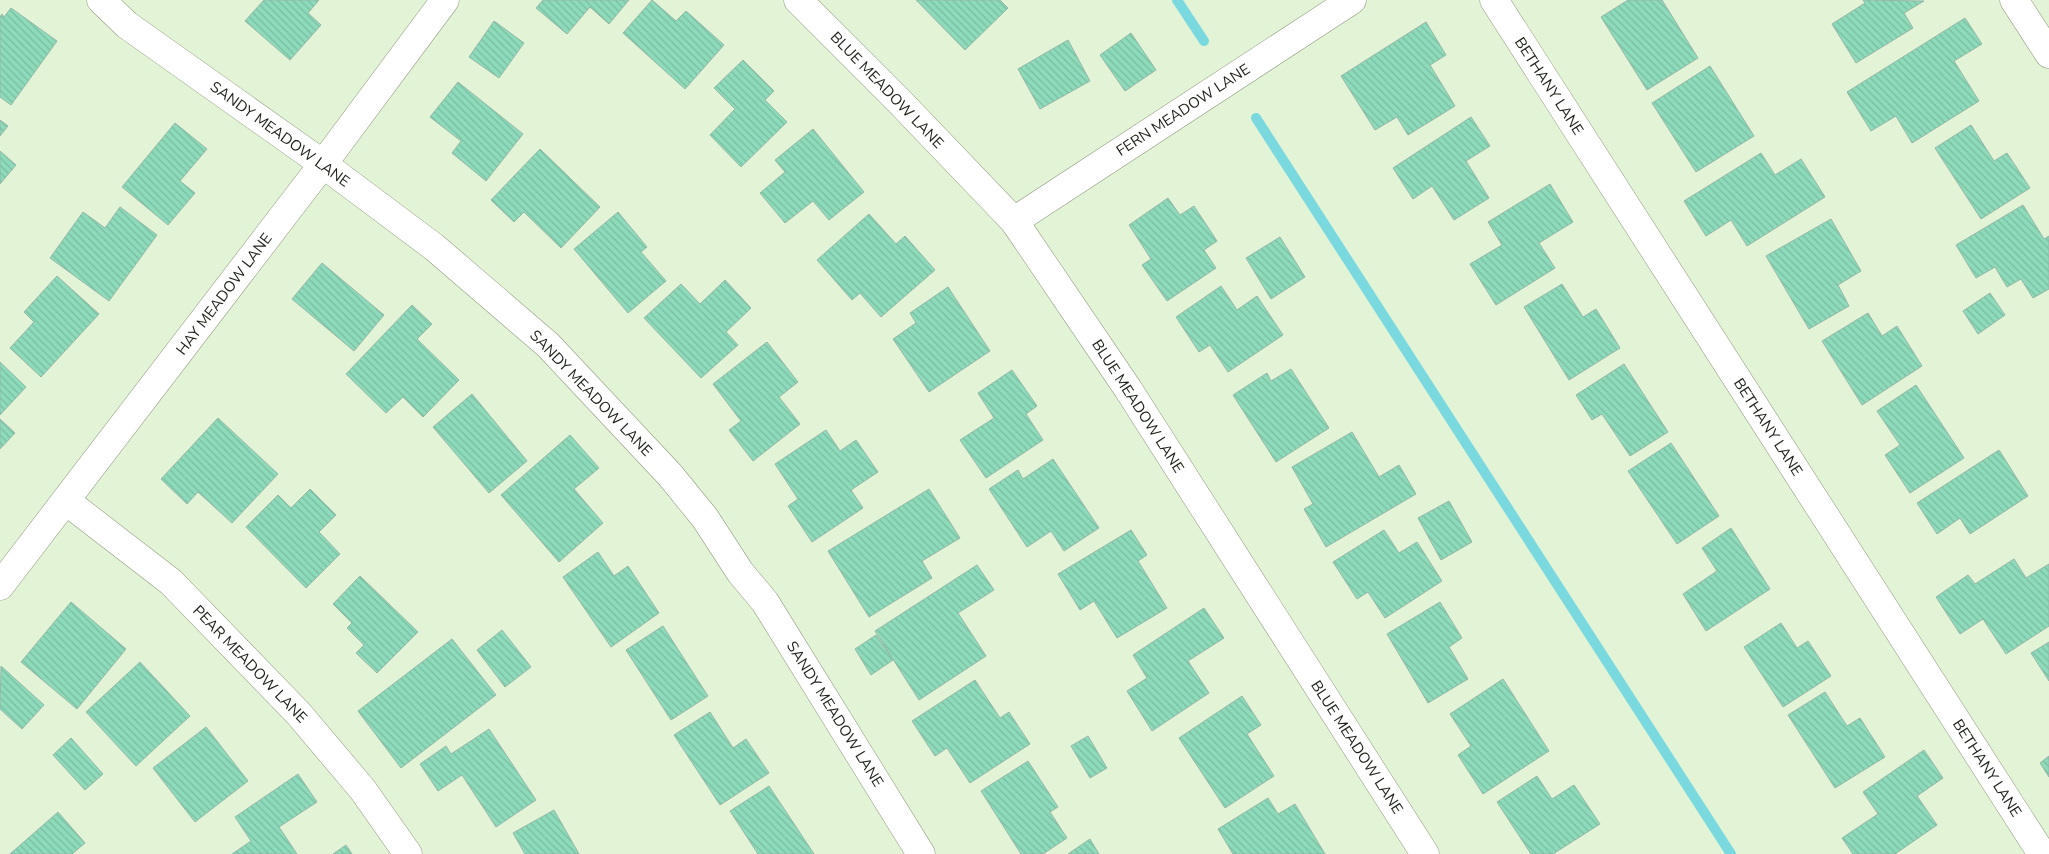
<svg xmlns="http://www.w3.org/2000/svg" width="2049" height="854" viewBox="0 0 2049 854" font-family="'Nunito Sans',sans-serif">
  <defs>
    <pattern id="building-back-hatch" width="6" height="6" patternUnits="userSpaceOnUse" patternTransform="scale(1.25)"><rect width="6" height="6" fill="#8ddbbb"/><path d="M-1 5l2 2M0 0l6 6M5-1l2 2" fill="none" stroke="#79bca0"/></pattern>
  </defs>
  <rect width="100%" height="100%" fill="#e3f3d6"/>
  <g fill="none" stroke-linecap="round" stroke-linejoin="round">
    <g stroke="#7ad9df" stroke-width="10">
      <polyline points="1177,0 1204,41"/>
      <polyline points="1256,118 1731,854"/>
    </g>
  </g>
  <g fill="url(#building-back-hatch)" stroke="#96b7a8">
    <polygon points="264,0 319,0 308,13 321,25 290,60 245,21"/>
    <polygon points="543,0 629,0 609,24 590,7 567,34 536,8"/>
    <polygon points="652,0 676,21 686,11 724,45 685,89 623,33"/>
    <polygon points="916,0 1000,0 1008,8 965,50"/>
    <polygon points="1628,0 1662,0 1698,58 1647,90 1601,17"/>
    <polygon points="1863,0 1924,1 1904,13 1913,28 1856,63 1832,24 1865,3"/>
    <polygon points="11,8 57,41 11,105 0,97 0,17 2,14 4,17"/>
    <polygon points="1965,18 1982,44 1954,61 1979,101 1912,143 1896,116 1871,131 1847,92"/>
    <polygon points="494,21 524,43 499,78 469,57"/>
    <polygon points="1426,22 1446,55 1430,65 1455,106 1408,135 1397,117 1375,130 1341,76"/>
    <polygon points="1131,33 1156,70 1125,91 1100,55"/>
    <polygon points="1068,40 1090,81 1040,109 1018,69"/>
    <polygon points="743,60 774,91 765,100 787,122 741,167 710,135 735,109 714,88"/>
    <polygon points="1710,66 1754,136 1696,172 1652,103"/>
    <polygon points="458,82 523,134 486,181 452,153 461,141 430,117"/>
    <polygon points="1471,117 1490,146 1466,161 1489,198 1454,220 1432,186 1413,199 1393,168"/>
    <polygon points="0,120 8,126 0,136"/>
    <polygon points="175,123 207,149 180,181 195,193 168,225 122,187"/>
    <polygon points="1971,125 1994,161 2007,153 2030,188 1981,219 1935,148"/>
    <polygon points="813,129 864,192 829,220 813,201 785,223 760,193 785,172 775,160"/>
    <polygon points="540,149 600,207 561,248 524,212 514,222 491,200"/>
    <polygon points="0,151 16,165 0,184"/>
    <polygon points="1761,153 1775,175 1801,159 1825,197 1747,246 1731,220 1706,236 1684,201"/>
    <polygon points="1550,184 1573,222 1539,243 1555,268 1496,305 1470,264 1502,245 1488,222"/>
    <polygon points="1168,198 1180,215 1194,206 1217,241 1204,250 1216,268 1167,301 1142,265 1151,259 1129,225"/>
    <polygon points="2023,205 2044,239 2049,236 2049,289 2033,298 2021,279 2007,287 1995,267 1976,278 1956,245"/>
    <polygon points="120,207 157,235 109,301 50,258 83,212 105,228"/>
    <polygon points="618,212 647,247 641,252 666,281 628,313 574,249"/>
    <polygon points="869,214 896,244 905,236 935,270 881,317 860,293 852,300 817,260"/>
    <polygon points="1831,219 1861,271 1838,285 1849,306 1809,329 1766,256"/>
    <polygon points="1280,237 1305,277 1271,299 1246,258"/>
    <polygon points="322,263 384,315 354,351 292,299"/>
    <polygon points="57,276 99,314 41,377 10,348 34,322 24,312"/>
    <polygon points="725,280 751,308 726,332 738,345 701,378 644,318 681,284 700,304"/>
    <polygon points="1562,284 1583,317 1596,309 1620,348 1569,380 1524,307"/>
    <polygon points="1221,286 1237,310 1257,296 1283,335 1228,372 1210,345 1199,352 1176,317"/>
    <polygon points="948,287 990,351 929,392 893,339 916,323 910,313"/>
    <polygon points="1990,293 2005,315 1978,334 1963,311"/>
    <polygon points="412,305 432,324 417,339 459,380 423,417 403,397 386,413 346,374"/>
    <polygon points="1868,313 1882,336 1897,326 1922,366 1862,405 1822,341"/>
    <polygon points="767,342 798,382 779,397 800,424 753,461 729,430 741,421 713,384"/>
    <polygon points="0,362 26,387 0,415"/>
    <polygon points="1624,364 1668,432 1630,456 1602,414 1592,420 1576,395"/>
    <polygon points="1291,369 1329,428 1276,462 1233,395 1267,373 1271,381"/>
    <polygon points="1012,370 1037,406 1026,414 1043,440 986,478 960,440 994,418 978,393"/>
    <polygon points="1916,385 1964,458 1910,493 1885,455 1900,445 1877,411"/>
    <polygon points="472,394 527,461 489,493 433,427"/>
    <polygon points="218,418 278,474 232,523 198,492 187,504 161,479"/>
    <polygon points="0,419 15,433 0,449"/>
    <polygon points="826,430 840,451 856,440 878,472 851,490 863,508 812,542 788,506 798,499 775,464"/>
    <polygon points="1352,432 1379,477 1399,465 1416,494 1326,547 1304,509 1313,504 1292,467"/>
    <polygon points="570,435 599,468 574,489 603,523 559,562 501,495"/>
    <polygon points="1671,443 1719,516 1677,544 1628,471"/>
    <polygon points="1999,450 2028,496 1970,534 1960,518 1937,534 1917,503"/>
    <polygon points="1053,459 1099,528 1064,551 1051,531 1027,547 989,489 1018,470 1023,479"/>
    <polygon points="310,489 336,515 319,532 340,554 306,588 246,527 278,495 291,508"/>
    <polygon points="929,489 960,538 922,561 932,578 869,617 828,551"/>
    <polygon points="1449,501 1472,542 1441,560 1418,518"/>
    <polygon points="1731,528 1770,589 1706,631 1683,594 1717,571 1702,548"/>
    <polygon points="1131,530 1147,555 1138,561 1167,608 1117,638 1094,601 1080,610 1058,574"/>
    <polygon points="1384,530 1399,553 1417,542 1442,581 1385,618 1368,592 1357,599 1333,562"/>
    <polygon points="598,552 614,576 628,566 659,613 611,647 563,577"/>
    <polygon points="2014,559 2026,578 2049,564 2049,626 2006,654 1983,619 1960,634 1936,597 1968,575 1975,584"/>
    <polygon points="977,565 994,590 958,613 986,656 919,700 875,631"/>
    <polygon points="360,576 418,632 377,673 356,653 364,645 347,628 352,623 333,604"/>
    <polygon points="71,602 126,649 77,709 21,662"/>
    <polygon points="1440,602 1462,638 1449,647 1468,679 1428,703 1387,634"/>
    <polygon points="1204,608 1224,638 1188,661 1209,693 1152,731 1127,691 1147,678 1133,655"/>
    <polygon points="1781,623 1797,648 1808,641 1831,676 1783,707 1744,647"/>
    <polygon points="663,626 708,696 671,720 626,650"/>
    <polygon points="502,630 531,667 505,687 477,650"/>
    <polygon points="876,635 893,660 871,675 855,649"/>
    <polygon points="452,639 496,695 401,768 358,711"/>
    <polygon points="2049,642 2049,681 2031,653"/>
    <polygon points="140,662 190,716 136,766 86,712"/>
    <polygon points="1,666 44,705 22,729 0,709"/>
    <polygon points="1503,679 1549,751 1483,794 1458,755 1471,746 1450,714"/>
    <polygon points="975,680 1000,718 1009,712 1030,744 970,783 947,748 935,756 912,721"/>
    <polygon points="1825,692 1847,726 1860,718 1885,757 1835,788 1788,715"/>
    <polygon points="1242,696 1261,725 1247,734 1274,776 1225,808 1179,738"/>
    <polygon points="710,712 733,748 746,739 769,773 720,805 674,735"/>
    <polygon points="206,727 248,781 195,822 153,768"/>
    <polygon points="489,729 536,800 496,827 462,775 438,791 420,764 446,746 451,754"/>
    <polygon points="1088,736 1107,768 1090,778 1071,746"/>
    <polygon points="71,738 103,774 85,790 53,755"/>
    <polygon points="1924,750 1943,778 1917,796 1937,825 1895,854 1853,854 1842,838 1878,814 1863,792"/>
    <polygon points="2049,756 2049,777 2040,763"/>
    <polygon points="1028,761 1058,807 1050,812 1067,838 1043,854 1021,854 981,791"/>
    <polygon points="298,774 317,802 279,827 297,854 232,854 251,841 235,817"/>
    <polygon points="1537,776 1552,799 1574,785 1600,824 1553,854 1531,854 1497,802"/>
    <polygon points="769,786 814,854 758,854 730,811"/>
    <polygon points="1268,798 1278,814 1295,804 1325,854 1233,854 1218,829"/>
    <polygon points="554,810 579,854 525,854 513,833"/>
    <polygon points="58,812 85,843 72,854 10,854"/>
    <polygon points="1090,839 1099,854 1068,854"/>
    <polygon points="346,845 352,854 333,854"/>
  </g>
  <g fill="none" stroke-linecap="round" stroke-linejoin="round">
    <g stroke="#8d9c81" stroke-width="29">
      <g id="minor">
        <polyline points="101,0 127,25 323,164 434,247 548,345 670,475 705,518 740,572 765,602 921,854"/>
        <polyline points="798,0 900,102 1014,221 1128,389 1425,854"/>
        <polyline points="1494,0 2042,854"/>
        <polyline points="2014,0 2049,54"/>
        <polyline points="1014,221 1352,0"/>
        <polyline points="66,501 171,582 298,713 363,790 408,854"/>
        <polyline points="0,586 323,164 445,0"/>
      </g>
    </g>
    <use href="#minor" stroke="#fff" stroke-width="28"/>
  </g>
  <g text-anchor="middle" dominant-baseline="central" stroke-width="5" stroke-linejoin="round" paint-order="stroke">
    <g font-size="15" fill="#1c2218" stroke="#fff">
      <text transform="translate(1549 86) rotate(57)">BETHANY LANE</text>
      <text transform="translate(887 90) rotate(46)">BLUE MEADOW LANE</text>
      <text transform="translate(1183 110) rotate(-33)">FERN MEADOW LANE</text>
      <text transform="translate(280 134) rotate(36)">SANDY MEADOW LANE</text>
      <text transform="translate(224 294) rotate(-53)">HAY MEADOW LANE</text>
      <text transform="translate(591 393) rotate(46)">SANDY MEADOW LANE</text>
      <text transform="translate(1138 406) rotate(57)">BLUE MEADOW LANE</text>
      <text transform="translate(1768 427) rotate(57)">BETHANY LANE</text>
      <text transform="translate(250 664) rotate(46)">PEAR MEADOW LANE</text>
      <text transform="translate(835 714) rotate(58)">SANDY MEADOW LANE</text>
      <text transform="translate(1357 747) rotate(57)">BLUE MEADOW LANE</text>
      <text transform="translate(1987 768) rotate(57)">BETHANY LANE</text>
    </g>
  </g>
</svg>
